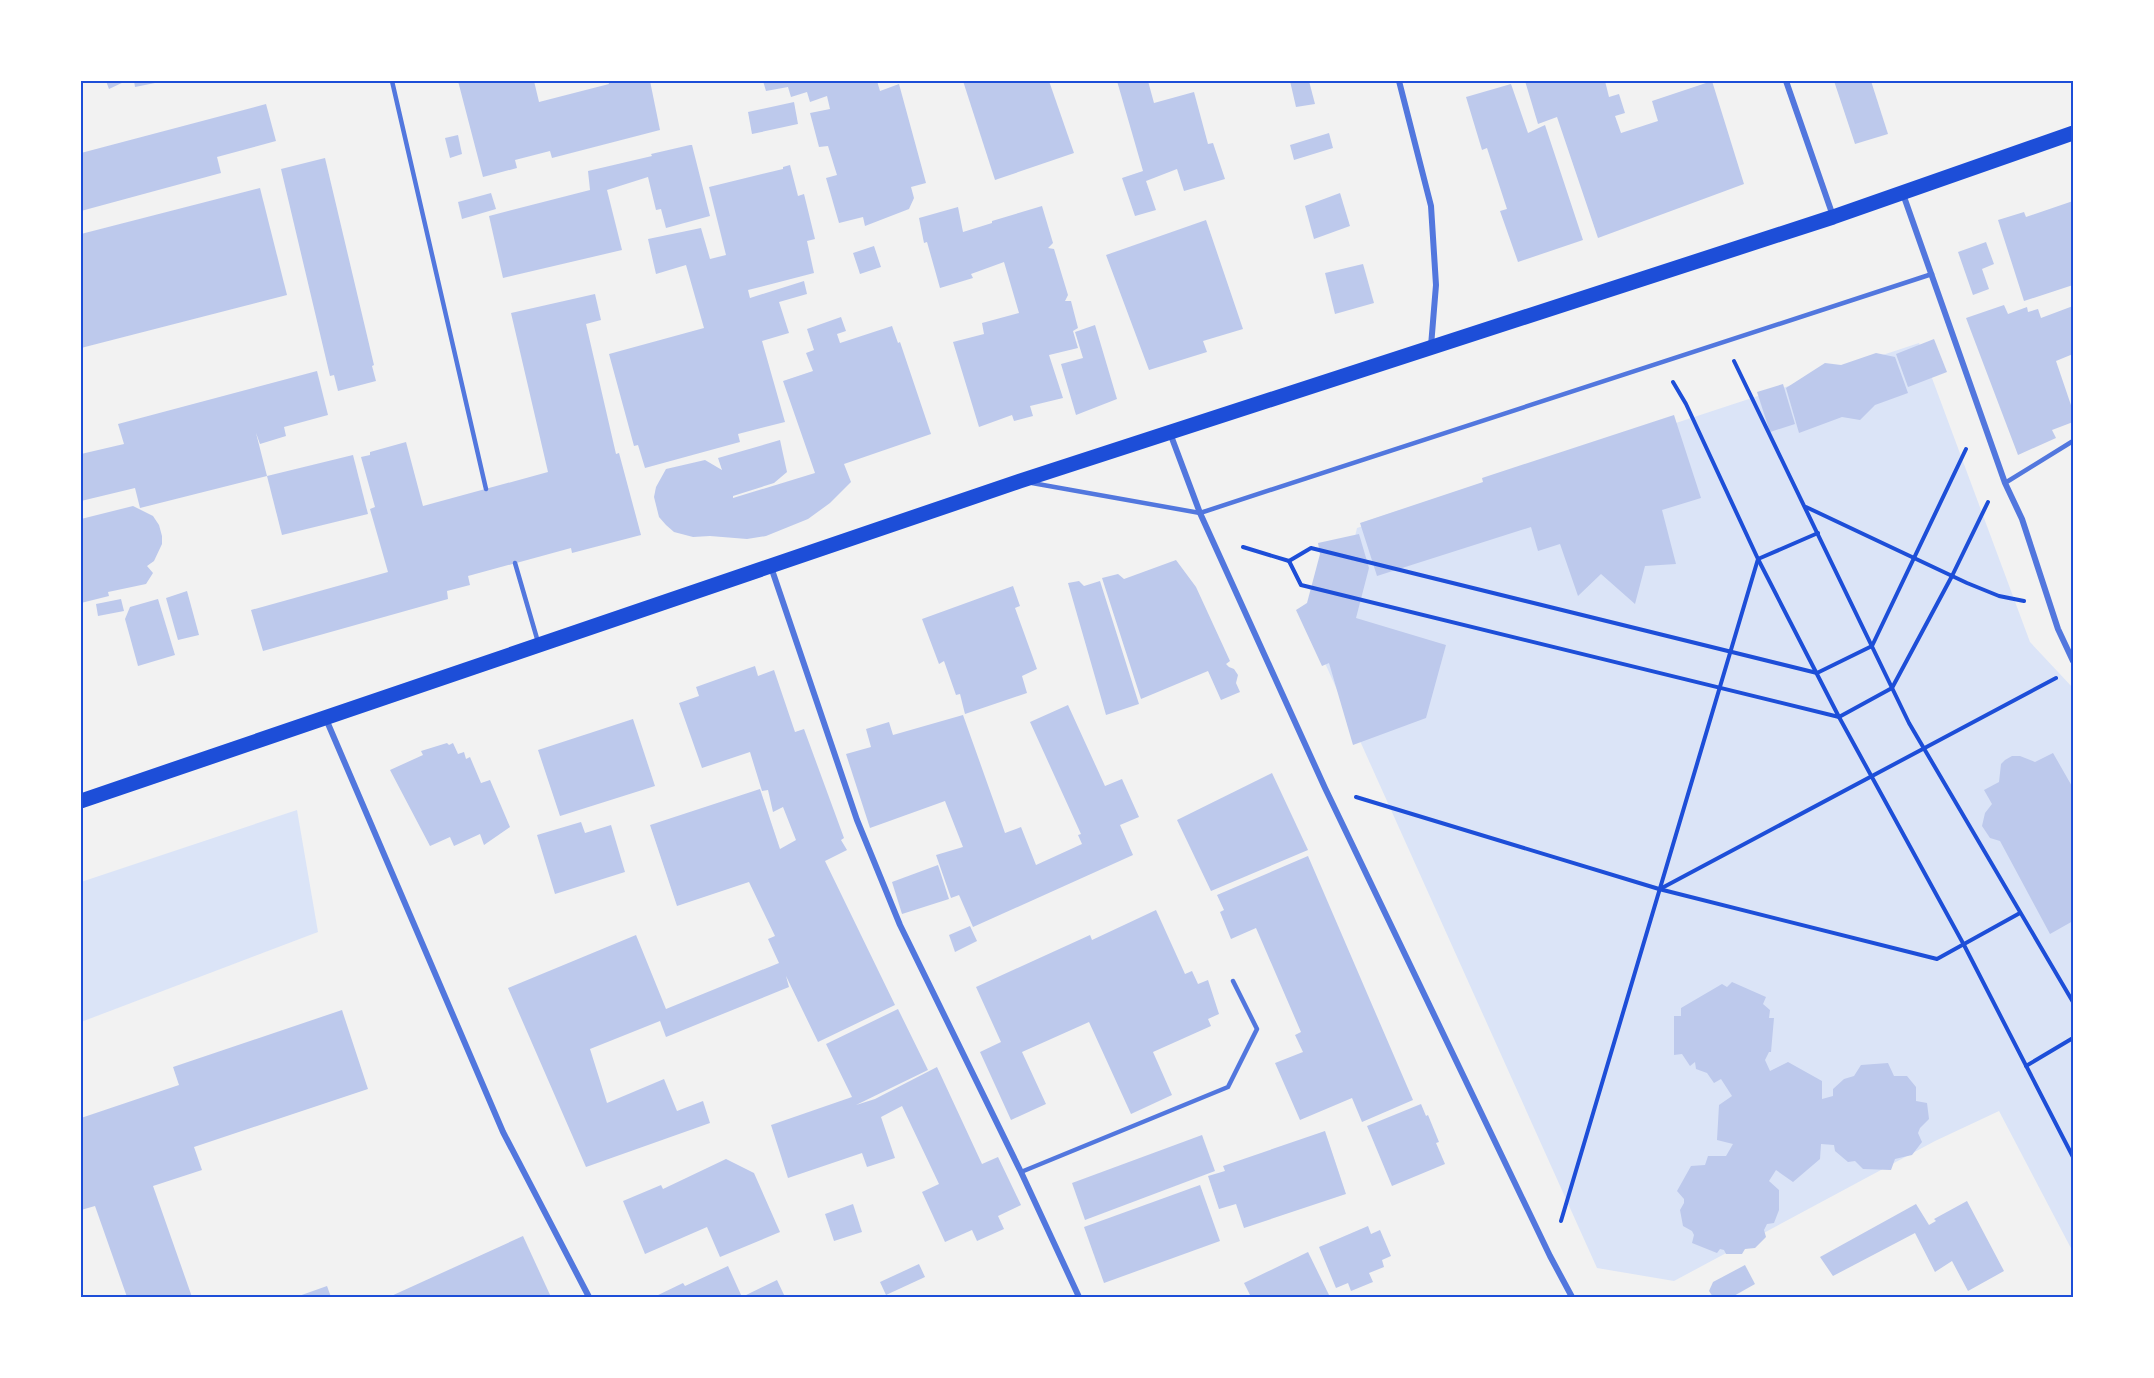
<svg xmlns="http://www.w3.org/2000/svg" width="2154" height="1378" viewBox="0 0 2154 1378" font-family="'Sofia Sans Condensed',sans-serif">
  <rect width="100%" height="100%" fill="#f2f2f2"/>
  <g fill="#dbe4f7">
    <polygon points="1919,343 2030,642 2073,688 2073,1252 1999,1111 1935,1141 1674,1281 1597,1268 1311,632 1335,621 1357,528"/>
    <polygon points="297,810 318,932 81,1022 81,882"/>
  </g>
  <g fill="#bdc9ec">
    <polygon points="106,81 126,81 109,89"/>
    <polygon points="134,81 160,81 160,82 135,87"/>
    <polygon points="458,81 534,81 539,102 609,84 608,81 650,81 660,130 552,158 550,151 515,160 517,168 483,177"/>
    <polygon points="763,81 877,81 880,91 899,84 926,183 911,187 914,198 909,209 865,226 863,217 839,223 826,178 837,175 828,146 819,147 810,113 830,109 827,96 810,102 807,92 791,97 788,87 766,91"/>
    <polygon points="963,81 1049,81 1074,153 995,180"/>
    <polygon points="1117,81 1148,81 1154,103 1194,92 1208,144 1213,143 1225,179 1184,191 1177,169 1146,181 1156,210 1135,216 1122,178 1143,171"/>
    <polygon points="1290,81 1309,81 1315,104 1296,107"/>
    <polygon points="1525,81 1605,81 1609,97 1619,94 1625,113 1615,116 1621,133 1658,121 1652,101 1712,81 1744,184 1598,238 1557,117 1538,124"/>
    <polygon points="1834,81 1871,81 1888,134 1855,144"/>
    <polygon points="1511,84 1528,133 1545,125 1583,240 1518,262 1500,211 1507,209 1487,148 1482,150 1466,97"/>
    <polygon points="794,102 798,124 752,134 748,112"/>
    <polygon points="266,104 276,141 217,157 221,173 81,211 81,153"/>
    <polygon points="1329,133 1333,148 1294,160 1290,145"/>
    <polygon points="458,135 462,154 450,158 445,138"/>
    <polygon points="690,145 692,145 710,216 666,228 661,209 656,210 648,177 607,190 622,250 503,278 489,216 590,190 588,171 652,156 651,154"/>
    <polygon points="325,158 374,365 372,366 376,381 338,391 334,375 330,376 281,169"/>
    <polygon points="790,165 798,196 804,194 815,239 807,241 814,273 748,290 750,298 804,281 807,294 779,302 789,333 762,341 785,422 738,434 740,442 645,468 638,445 634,446 609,354 704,328 686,265 656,274 648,239 701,228 710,259 726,255 709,187 783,169 783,167"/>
    <polygon points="260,188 287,295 81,348 81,234"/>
    <polygon points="491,193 496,209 462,219 458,202"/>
    <polygon points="1340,193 1350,226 1314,239 1305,206"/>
    <polygon points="2073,201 2073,285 2024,301 1998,220 2024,212 2026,217"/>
    <polygon points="1042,206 1053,243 1048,248 1054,249 1068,295 1065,301 1071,301 1078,328 1073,331 1078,348 1049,355 1063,398 1030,406 1033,416 1014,421 1012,415 979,427 953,342 984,334 982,323 1019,313 1004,262 971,274 973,278 940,288 927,242 924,243 919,218 958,207 963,232 992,223 992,221"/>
    <polygon points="1206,220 1243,329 1203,341 1207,352 1149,370 1106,255"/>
    <polygon points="1986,242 1994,264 1982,269 1989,289 1973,295 1958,252"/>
    <polygon points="874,246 881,267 860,274 853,253"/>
    <polygon points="1363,264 1374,303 1335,314 1325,273"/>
    <polygon points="595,294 601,320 586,324 616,454 619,453 641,535 572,553 571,548 468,576 470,585 447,591 448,599 263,651 251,610 388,572 370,509 375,507 361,457 370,455 370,452 406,442 423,506 548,472 511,313"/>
    <polygon points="2004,305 2008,314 2027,307 2028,312 2038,309 2041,318 2073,306 2073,354 2056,361 2073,411 2073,422 2052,430 2056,438 2018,455 1966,318"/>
    <polygon points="841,317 846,331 837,334 840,343 892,326 898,343 900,342 931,434 844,464 851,482 830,503 808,519 766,536 747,539 710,536 693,537 674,532 666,525 659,517 654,497 656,487 666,469 705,460 722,470 718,458 780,440 787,472 774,483 733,496 733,498 815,473 783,381 813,371 806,353 814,350 807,329"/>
    <polygon points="1095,325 1117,399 1076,415 1061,364 1083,358 1075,332"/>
    <polygon points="1934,339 1947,372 1908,387 1896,354"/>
    <polygon points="1876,353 1895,357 1908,393 1875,405 1860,420 1842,417 1799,433 1786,388 1825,363 1841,365"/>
    <polygon points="317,371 328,415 284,427 286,436 260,444 256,433 267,476 140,508 135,488 81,501 81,454 124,444 118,424"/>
    <polygon points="1783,384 1795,424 1770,432 1757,392"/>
    <polygon points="1674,415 1701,498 1662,510 1676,564 1645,566 1635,604 1601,574 1578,596 1560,544 1538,551 1531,527 1377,576 1360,523 1483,482 1482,478"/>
    <polygon points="353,455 368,514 282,535 267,476"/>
    <polygon points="133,506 153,516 159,525 162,536 162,544 154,561 147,566 153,573 146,584 108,592 109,596 81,603 81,519"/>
    <polygon points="1359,534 1369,568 1356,618 1446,645 1426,718 1353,745 1329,663 1322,666 1296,610 1307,603 1320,554 1318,543"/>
    <polygon points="1176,560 1196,587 1230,661 1226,664 1229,667 1234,669 1238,675 1236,683 1240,692 1221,700 1208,671 1141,699 1102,578 1118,574 1124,579"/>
    <polygon points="1079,581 1084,586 1100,581 1139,704 1106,715 1068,583"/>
    <polygon points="1013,586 1020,606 1015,608 1037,669 1022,676 1027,693 965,714 960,694 956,695 944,661 939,664 922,619"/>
    <polygon points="187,591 199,635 178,640 166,598"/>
    <polygon points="121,599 124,611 98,616 96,604"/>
    <polygon points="158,599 175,655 138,666 125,619 130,607"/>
    <polygon points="755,666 758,676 774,670 795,732 804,729 844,838 841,840 847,850 825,861 895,1005 818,1042 786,976 789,987 666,1037 660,1021 590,1049 607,1103 664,1079 677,1111 703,1101 710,1123 586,1167 508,988 636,935 666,1009 779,963 768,939 775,936 749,882 677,906 650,825 760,789 780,849 796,840 783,807 773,812 768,790 762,791 750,752 702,768 679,703 699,696 696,687"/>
    <polygon points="1068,705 1105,786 1122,779 1139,817 1120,825 1133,855 973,927 959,895 951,898 936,855 963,847 945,801 870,828 846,754 871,747 866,729 889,722 893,735 963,715 1005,833 1021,827 1036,865 1082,844 1078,835 1081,834 1030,722"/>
    <polygon points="633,719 655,786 560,816 538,750"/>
    <polygon points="447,743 449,745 453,743 458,754 464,752 466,759 470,757 481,783 490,780 510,827 484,845 480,834 454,846 450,837 430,846 390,770 423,755 421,751"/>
    <polygon points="2053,753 2073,788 2073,921 2050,934 2000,841 1990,838 1982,826 1985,813 1992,804 1984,790 1999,782 2001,764 2005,760 2012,756 2020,756 2035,762"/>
    <polygon points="1272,773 1308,850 1211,891 1177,820"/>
    <polygon points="581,822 585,833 611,825 625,872 555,894 537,835"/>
    <polygon points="1308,856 1413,1100 1362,1122 1352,1098 1300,1120 1275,1063 1303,1052 1295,1035 1301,1032 1256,928 1231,939 1220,912 1224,910 1217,895"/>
    <polygon points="938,865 949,899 902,914 892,882"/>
    <polygon points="1156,910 1185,974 1192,971 1198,984 1208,980 1219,1014 1208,1019 1211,1026 1153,1052 1172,1095 1131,1114 1089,1022 1022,1052 1046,1104 1011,1120 980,1052 1001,1042 976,987 1090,935 1092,940"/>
    <polygon points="970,926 977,941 955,952 949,935"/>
    <polygon points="1732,982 1766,997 1763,1004 1770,1010 1769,1018 1774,1018 1771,1052 1769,1052 1765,1060 1770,1071 1788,1062 1822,1081 1822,1099 1833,1096 1833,1089 1844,1079 1854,1076 1861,1065 1888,1063 1894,1076 1907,1076 1916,1087 1916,1101 1927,1103 1929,1119 1920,1128 1918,1133 1922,1142 1912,1155 1895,1159 1891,1170 1863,1169 1855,1161 1848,1162 1835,1151 1834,1145 1821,1144 1820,1159 1793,1182 1776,1170 1769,1181 1779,1190 1779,1210 1774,1223 1767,1224 1764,1230 1766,1237 1755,1248 1745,1249 1742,1254 1726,1254 1724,1250 1720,1249 1717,1253 1692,1243 1694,1235 1692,1231 1683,1226 1680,1210 1684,1203 1684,1199 1677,1191 1691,1166 1705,1165 1708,1156 1726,1156 1733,1144 1717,1140 1719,1105 1732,1096 1721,1079 1714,1083 1707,1073 1696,1069 1695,1062 1690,1066 1682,1054 1674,1055 1674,1016 1681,1016 1681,1008 1722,984 1727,987"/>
    <polygon points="898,1009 928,1070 856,1105 875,1099 937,1067 982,1164 998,1157 1021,1205 998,1216 1004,1229 977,1241 972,1230 945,1242 922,1192 939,1184 902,1106 881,1117 895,1158 867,1167 862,1153 788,1178 771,1125 852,1097 826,1044"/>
    <polygon points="342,1010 368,1089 194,1147 202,1170 153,1186 192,1297 127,1297 95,1206 81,1210 81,1118 179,1085 173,1067"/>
    <polygon points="1421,1104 1426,1116 1428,1115 1439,1142 1436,1143 1445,1164 1392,1186 1367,1126"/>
    <polygon points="1325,1131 1346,1194 1244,1228 1236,1204 1219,1209 1208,1176 1225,1171 1223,1166"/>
    <polygon points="1202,1135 1215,1171 1085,1220 1072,1183"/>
    <polygon points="726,1159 754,1173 780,1232 720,1257 707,1227 645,1254 623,1201 661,1185 663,1189"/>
    <polygon points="1200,1185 1220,1241 1104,1283 1084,1227"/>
    <polygon points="1967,1201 2004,1271 1968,1291 1952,1261 1935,1272 1915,1233 1833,1276 1820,1257 1916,1204 1929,1225 1936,1221 1934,1219"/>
    <polygon points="853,1204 862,1232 834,1241 825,1214"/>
    <polygon points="1368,1226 1371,1234 1380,1230 1391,1256 1382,1260 1384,1267 1369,1273 1373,1282 1351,1291 1348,1283 1336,1288 1319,1247"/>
    <polygon points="523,1236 551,1297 389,1297"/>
    <polygon points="1308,1252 1330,1297 1251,1297 1244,1283"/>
    <polygon points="919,1264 925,1277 886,1295 880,1282"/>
    <polygon points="1745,1265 1755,1284 1732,1297 1713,1297 1709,1291 1713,1282"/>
    <polygon points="728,1266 742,1297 777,1280 785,1297 654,1297 683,1283 685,1286"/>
    <polygon points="327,1286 331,1297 296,1297"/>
  </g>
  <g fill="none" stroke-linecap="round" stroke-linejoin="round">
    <g stroke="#1d4ed8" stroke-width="4">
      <polyline points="1734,361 1909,723 2073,1002"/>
      <polyline points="1673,382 1686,404 1758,559 1839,717 1964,945 2073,1157"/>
      <polyline points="1806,507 1967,583 1999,596 2024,601"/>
      <polyline points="1243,547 1289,561 1311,548 1817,673 1872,646 1966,449"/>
      <polyline points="1289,561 1301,585 1839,717 1892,688 1952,576 1988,502"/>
      <polyline points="1356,797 1659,889 1937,959 2020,913"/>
      <polyline points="1660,889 2056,678"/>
      <polyline points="2026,1066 2073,1038"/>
      <polyline points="1561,1221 1758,559 1818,533"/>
    </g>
    <g stroke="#5277de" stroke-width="4.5">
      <polyline points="392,81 486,489"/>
      <polyline points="1032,483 1200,513 1932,274"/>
      <polyline points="2005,483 2073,441"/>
      <polyline points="515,563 538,642"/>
      <polyline points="1021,1172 1228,1087 1257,1029 1233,981"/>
    </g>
    <g stroke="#5277de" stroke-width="6">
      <polyline points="1399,81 1431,206 1436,285 1431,346"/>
      <polyline points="1786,81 1833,216"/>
      <polyline points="1903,194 2005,483 2022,519 2058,629 2073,661"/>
      <polyline points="1170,433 1200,513 1325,788 1550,1256 1572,1297"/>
      <polyline points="771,567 857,820 900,925 1021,1172 1079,1297"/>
      <polyline points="326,719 503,1132 589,1297"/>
    </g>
    <polyline stroke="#1d4ed8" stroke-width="15" points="81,801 1020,481 1833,217 2073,133"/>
  </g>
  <rect width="2154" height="1378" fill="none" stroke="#ffffff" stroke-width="165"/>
  <rect x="82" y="82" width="1990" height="1214" fill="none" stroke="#1d4ed8" stroke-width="2"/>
</svg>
